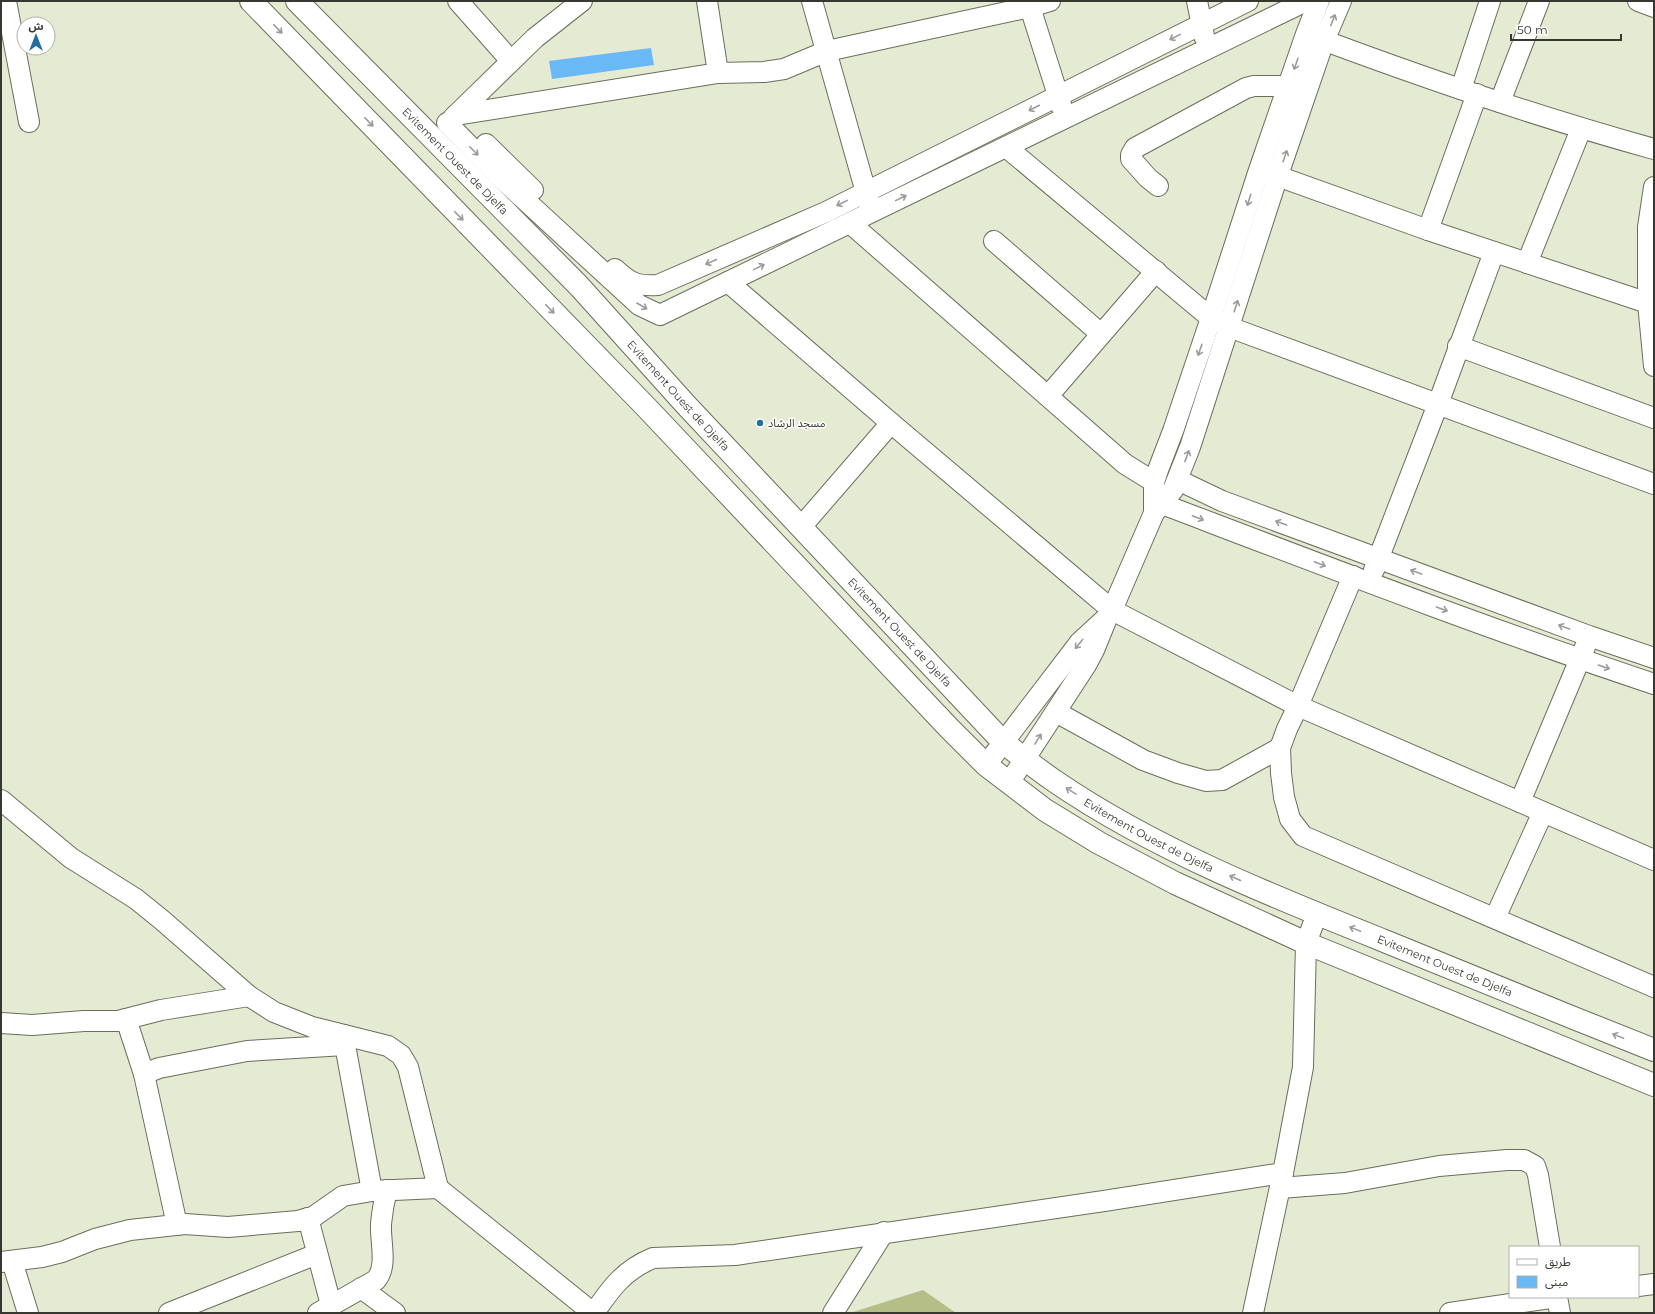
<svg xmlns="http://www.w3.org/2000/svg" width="1655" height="1314" viewBox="0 0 1655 1314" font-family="Montserrat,'Noto Sans Arabic',sans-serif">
  <rect width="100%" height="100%" fill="#e5ead3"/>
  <polygon fill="#b4be86" points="923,1290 956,1313 852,1313 853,1312"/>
  <polygon fill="#68b9f5" points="651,48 654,65 552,79 549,61"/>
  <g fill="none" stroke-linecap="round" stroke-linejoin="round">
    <g stroke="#6a6f5a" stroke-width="22">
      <g id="minor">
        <polyline points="6,1 29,122"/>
        <polyline points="458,1 511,61"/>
        <polyline points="812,1 869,203"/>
        <polyline points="1197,1 1204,36"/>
        <polyline points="1638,1 1654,7"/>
        <polyline points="1030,7 1062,108"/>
        <path d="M1312,36C1424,78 1538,117 1654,149"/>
        <polyline points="718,73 764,72 784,69 827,51 1030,7 1050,1"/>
        <polyline points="1461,89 1490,1"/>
        <polyline points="1500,102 1539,1"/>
        <polyline points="456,115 718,73 707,1"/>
        <polyline points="453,118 535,38 582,1"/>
        <polyline points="447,123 501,178 639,305 660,315 1306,1"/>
        <polyline points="486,144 533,190"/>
        <polyline points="1006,147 1211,318 1229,327 1654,484"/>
        <polyline points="1266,172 1428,230 1648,303 1654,303"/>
        <polyline points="1158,186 1148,178 1131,159 1131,155 1135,148 1246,88 1254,86 1288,86"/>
        <polyline points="1654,187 1648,227 1648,303 1654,366"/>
        <polyline points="850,223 1125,464 1154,482"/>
        <polyline points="1428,230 1477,94"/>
        <polyline points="994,241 1101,334"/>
        <polyline points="1527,263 1581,129"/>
        <path d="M615,269C631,284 637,286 658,285L826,212L1248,1"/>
        <polyline points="728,282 891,423 1112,610 1298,706 1654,860"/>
        <polyline points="1458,346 1654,418"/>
        <polyline points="1048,396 1156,271"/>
        <polyline points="1178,480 1222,501 1589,636 1654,658"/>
        <path d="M1162,504C1325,566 1488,629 1654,684"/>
        <polyline points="1154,513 1154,482 1158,470 1173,431 1211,318 1259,170 1306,34 1319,1"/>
        <polyline points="801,527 891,423"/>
        <polyline points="1374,570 1438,404 1494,252"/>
        <polyline points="1353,576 1298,706 1287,729 1280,748 1281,773 1284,797 1290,819 1303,836 1654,987"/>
        <polyline points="1056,712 1143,760 1178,773 1206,781 1222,780 1280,748"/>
        <polyline points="986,765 1080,642 1105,619"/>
        <polyline points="1009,783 1086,665 1094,650 1107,618 1112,610 1154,513 1173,490 1190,447 1278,175 1324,41 1341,1"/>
        <polyline points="1,800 71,858 136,899 162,920 249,996 274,1012 312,1027 388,1046 401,1055 408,1067 438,1188 372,1191 343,1196 313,1217 298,1221 228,1227 185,1224 130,1230 95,1239 62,1252 42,1257 1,1262"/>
        <polyline points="1520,802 1585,647"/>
        <polyline points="1495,918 1543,812"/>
        <polyline points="126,1019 161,1010 249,996"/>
        <polyline points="1,1023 32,1025 84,1021 118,1021 126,1019 144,1074 159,1068 247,1051 345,1045 344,1035"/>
        <polyline points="345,1045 372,1191"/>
        <polyline points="144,1074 177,1225"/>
        <polyline points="438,1188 593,1313"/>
        <polyline points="1280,1188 1345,1183 1439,1166 1507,1160 1524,1160 1535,1166 1538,1175 1550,1247"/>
        <polyline points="308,1218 331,1305"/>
        <polyline points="12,1261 28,1313"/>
        <polyline points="1638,1286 1654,1284"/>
        <polyline points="361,1288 395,1313"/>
        <polyline points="1557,1297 1560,1313"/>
        <polyline points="169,1313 317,1254"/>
        <path d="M318,1313L376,1280C388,1266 380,1242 381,1224C382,1213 384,1201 387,1190"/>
        <path d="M594,1313C611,1288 624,1270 653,1258L735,1255L1104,1201L1283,1173"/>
        <polyline points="833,1313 884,1232"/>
        <polyline points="1253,1313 1283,1173 1303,1067 1306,943 1317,914"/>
        <polyline points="1450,1313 1557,1297"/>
      </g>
    </g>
    <g stroke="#6a6f5a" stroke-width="24">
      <g id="highway">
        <polyline points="251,1 647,408 949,728 986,765 1045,810 1099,843 1175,883 1306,943 1654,1085"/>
        <path id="s1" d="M297,1L579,286L687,406L1004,743C1021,756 1038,770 1056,782C1154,849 1272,896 1382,940C1472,977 1563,1014 1654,1050"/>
      </g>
    </g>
    <use href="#minor" stroke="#fff" stroke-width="20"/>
    <use href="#highway" stroke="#fff" stroke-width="22"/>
  </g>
  <defs><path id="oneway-shaft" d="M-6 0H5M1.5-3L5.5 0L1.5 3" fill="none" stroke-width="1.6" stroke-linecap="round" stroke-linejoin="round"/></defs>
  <g stroke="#9b9c98">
    <use href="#oneway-shaft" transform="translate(1333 20) rotate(-68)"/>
    <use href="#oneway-shaft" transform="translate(278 29) rotate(46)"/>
    <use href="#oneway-shaft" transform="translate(1175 37) rotate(154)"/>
    <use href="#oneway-shaft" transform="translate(1296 64) rotate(109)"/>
    <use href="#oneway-shaft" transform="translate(1034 108) rotate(153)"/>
    <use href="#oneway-shaft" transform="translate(369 122) rotate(46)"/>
    <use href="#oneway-shaft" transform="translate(474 151) rotate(45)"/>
    <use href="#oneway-shaft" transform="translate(1285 156) rotate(-71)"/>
    <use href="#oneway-shaft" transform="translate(901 198) rotate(-26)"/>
    <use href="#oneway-shaft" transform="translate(1249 200) rotate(107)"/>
    <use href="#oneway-shaft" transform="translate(842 203) rotate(154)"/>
    <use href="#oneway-shaft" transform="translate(459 216) rotate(46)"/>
    <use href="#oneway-shaft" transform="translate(711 262) rotate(156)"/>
    <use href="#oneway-shaft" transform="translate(759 267) rotate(-26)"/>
    <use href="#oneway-shaft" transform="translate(642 306) rotate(30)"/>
    <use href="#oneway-shaft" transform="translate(1236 306) rotate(-72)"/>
    <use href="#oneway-shaft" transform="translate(550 309) rotate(46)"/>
    <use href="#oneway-shaft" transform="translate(1200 350) rotate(109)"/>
    <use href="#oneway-shaft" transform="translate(1187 456) rotate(-70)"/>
    <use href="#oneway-shaft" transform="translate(1198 518) rotate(21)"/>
    <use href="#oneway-shaft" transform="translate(1281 523) rotate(-160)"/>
    <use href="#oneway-shaft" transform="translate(1320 564) rotate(21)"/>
    <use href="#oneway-shaft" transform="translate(1416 572) rotate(-160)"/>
    <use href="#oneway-shaft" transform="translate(1442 609) rotate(20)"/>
    <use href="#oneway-shaft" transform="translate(1564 627) rotate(-160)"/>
    <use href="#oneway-shaft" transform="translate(1079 644) rotate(129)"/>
    <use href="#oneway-shaft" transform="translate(1604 667) rotate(19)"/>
    <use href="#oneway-shaft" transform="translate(1038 739) rotate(-58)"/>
    <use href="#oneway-shaft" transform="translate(1071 791) rotate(-148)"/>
    <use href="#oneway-shaft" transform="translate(1235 878) rotate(-156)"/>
    <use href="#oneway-shaft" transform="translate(1355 929) rotate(-158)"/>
    <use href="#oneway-shaft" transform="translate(1618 1036) rotate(-158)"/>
  </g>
  <circle fill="#226ea1" stroke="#fff" stroke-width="1.5" cx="760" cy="423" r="4"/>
  <g text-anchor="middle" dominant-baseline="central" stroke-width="3" stroke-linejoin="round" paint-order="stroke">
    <g font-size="11" fill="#373930" stroke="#fff">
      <text stroke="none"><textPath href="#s1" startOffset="225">Evitement Ouest de Djelfa</textPath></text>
      <text stroke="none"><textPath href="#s1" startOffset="549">Evitement Ouest de Djelfa</textPath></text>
      <text stroke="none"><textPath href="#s1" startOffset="873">Evitement Ouest de Djelfa</textPath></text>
      <text stroke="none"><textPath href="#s1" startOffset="1197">Evitement Ouest de Djelfa</textPath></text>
      <text stroke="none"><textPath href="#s1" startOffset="1521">Evitement Ouest de Djelfa</textPath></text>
    </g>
    <g font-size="11" fill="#373930" stroke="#fff" text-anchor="start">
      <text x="768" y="423">مسجد الرشاد</text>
    </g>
  </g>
  <rect width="1655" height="1314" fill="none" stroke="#373930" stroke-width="4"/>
  <rect x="1509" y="1246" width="130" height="52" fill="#ffffff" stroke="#afb0ac"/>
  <rect x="1517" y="1259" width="20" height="6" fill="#ffffff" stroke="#afb0ac"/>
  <text x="1545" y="1266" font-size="12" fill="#373930">طريق</text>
  <rect x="1517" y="1276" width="20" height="12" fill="#68b9f5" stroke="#afb0ac"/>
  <text x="1545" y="1286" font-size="12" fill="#373930">مبنى</text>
  <g transform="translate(36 36)"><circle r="19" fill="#ffffff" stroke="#afb0ac"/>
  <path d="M0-3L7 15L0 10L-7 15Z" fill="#226ea1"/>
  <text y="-6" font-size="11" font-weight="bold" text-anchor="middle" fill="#373930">ش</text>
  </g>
  <path d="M1511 34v6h110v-6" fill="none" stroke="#373930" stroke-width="2"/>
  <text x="1517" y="34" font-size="12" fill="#373930" stroke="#ffffff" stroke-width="3" paint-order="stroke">50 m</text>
</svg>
